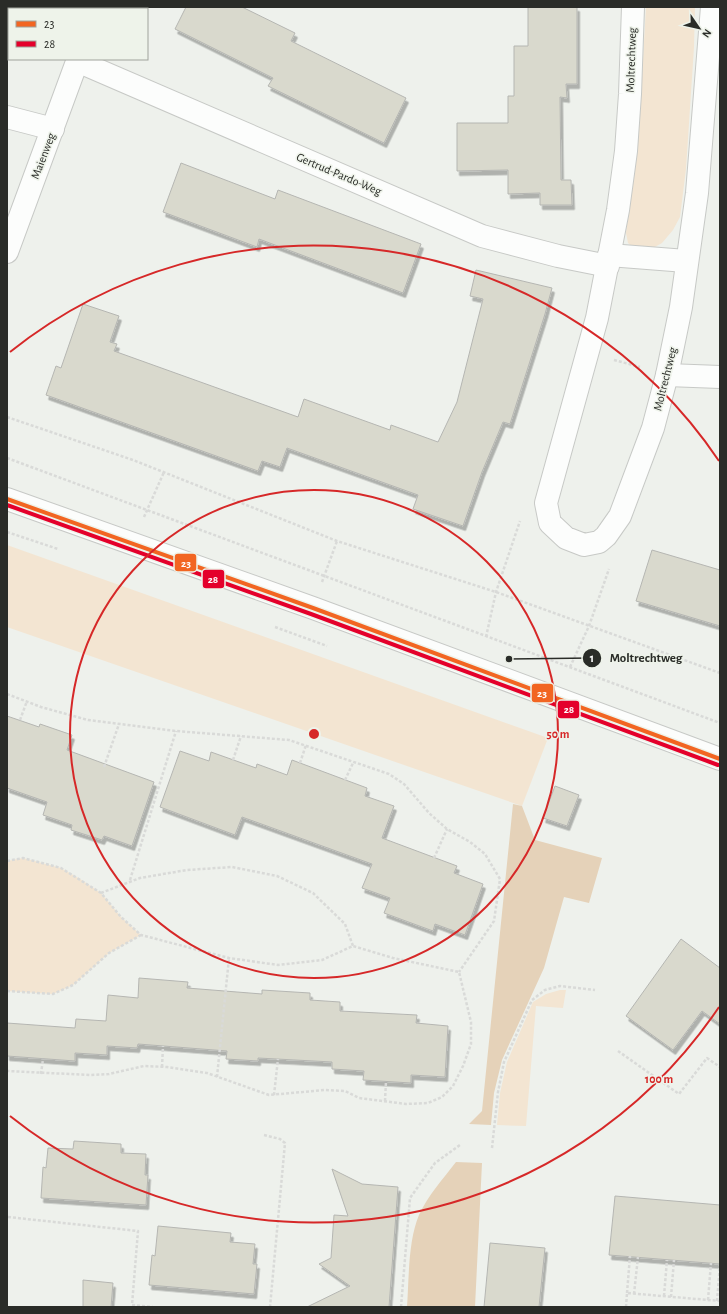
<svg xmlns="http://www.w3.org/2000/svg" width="727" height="1314" viewBox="0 0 727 1314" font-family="'Alegreya Sans',sans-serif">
  <defs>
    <filter id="shadow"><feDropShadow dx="2.5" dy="4.5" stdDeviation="0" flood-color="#0004"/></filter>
  </defs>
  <rect width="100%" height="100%" fill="#eef1ec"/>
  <g fill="#f3e5d2">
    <polygon points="646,7 695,7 694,47 686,169 680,217 673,230 662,243 653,248 635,249 628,243 626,233 640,112"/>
    <polygon points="7,545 548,738 522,806 7,627"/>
    <polygon points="23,858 61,868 80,879 101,893 121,917 141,935 109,953 73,985 53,994 7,991 7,861"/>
    <polygon points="560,990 566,990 563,1008 536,1006 526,1126 497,1125 500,1093 507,1062 533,1002 546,994"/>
  </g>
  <g fill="#e5d2b9">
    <polygon points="513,804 522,806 535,840 602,858 589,903 564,897 544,968 502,1060 494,1093 491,1125 469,1124 482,1111"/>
    <path d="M456,1162L482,1163L475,1307H407C409,1279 408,1241 419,1215C428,1195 443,1179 456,1162Z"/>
  </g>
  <g fill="#d9d9cd" stroke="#b5b6b2" filter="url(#shadow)">
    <polygon points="186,7 242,7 295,33 291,41 406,98 384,143 268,86 273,78 175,29"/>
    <polygon points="528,7 577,7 577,84 566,84 567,98 560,97 561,180 571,180 572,205 540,205 540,193 508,194 508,170 457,171 457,123 508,123 508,96 514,96 514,46 528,46"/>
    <polygon points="181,163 275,199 278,190 421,244 403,293 259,239 257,247 163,212"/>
    <polygon points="476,270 552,288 545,314 510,424 503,422 482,472 463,526 413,509 418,495 287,448 280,467 262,461 258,471 46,395 56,366 61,368 83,304 119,316 110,342 117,344 114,351 298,417 304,399 390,430 391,425 438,442 457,402 483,299 470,296"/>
    <polygon points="652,550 720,570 720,626 636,601"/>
    <polygon points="7,716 39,727 40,724 72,735 67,750 154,782 132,846 104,836 102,840 71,830 72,825 43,815 47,802 7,788"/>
    <polygon points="180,751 209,761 211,752 256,768 257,764 287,775 292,760 367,788 365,796 394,806 382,838 457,866 454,873 483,884 465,935 435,924 433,931 384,913 390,898 362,888 372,864 242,817 235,835 160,807"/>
    <polygon points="555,786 579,795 567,826 543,818"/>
    <polygon points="681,939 720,968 720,1024 702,1011 673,1050 626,1016"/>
    <polygon points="139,978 188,982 187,988 262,994 262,990 310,993 310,1000 340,1002 340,1011 417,1015 416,1023 448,1026 445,1077 411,1075 411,1083 363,1080 364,1071 332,1069 332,1062 258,1058 258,1061 226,1059 227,1051 138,1044 137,1048 107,1046 107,1055 75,1053 75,1061 7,1056 7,1023 75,1028 76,1019 106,1021 108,995 138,998"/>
    <polygon points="74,1141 121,1144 121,1153 146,1154 145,1175 148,1175 146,1205 41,1198 43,1167 46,1168 48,1148 73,1149"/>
    <polygon points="332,1169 362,1184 398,1187 389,1307 307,1307 350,1286 319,1264 331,1258 334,1215 348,1216"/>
    <polygon points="615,1196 720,1205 720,1264 609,1255"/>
    <polygon points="158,1226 231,1233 230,1242 255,1244 253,1264 257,1264 254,1294 149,1285 152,1255 155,1256"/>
    <polygon points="490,1243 545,1248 539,1307 484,1307"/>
    <polygon points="83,1280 113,1283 111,1307 83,1307"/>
  </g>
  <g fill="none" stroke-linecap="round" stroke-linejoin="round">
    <g stroke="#c7c9c6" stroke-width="24">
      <g id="minor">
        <polyline points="633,7 630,94 626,151 618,210 597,318 546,503 550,523 566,538 584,545 599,542 606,536 620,516 653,428 667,375 681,307 697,193 712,7"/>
        <polyline points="77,61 482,236 558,256 608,266"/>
        <polyline points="7,117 53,129"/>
        <polyline points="609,255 686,261"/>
        <polyline points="667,375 720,377"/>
      </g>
    </g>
    <g stroke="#c7c9c6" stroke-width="24">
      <g id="tertiary">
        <polyline points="96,9 96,7"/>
        <polyline points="7,252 78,59"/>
      </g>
    </g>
    <g stroke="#c7c9c6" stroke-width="24">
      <polyline id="secondary" points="7,499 313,608 720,759"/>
    </g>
    <g stroke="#d9dad8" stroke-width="2.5" stroke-dasharray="3 2" stroke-linecap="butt">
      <polyline points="614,360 640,367"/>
      <polyline points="7,417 133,460 337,541 496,592 720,673"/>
      <polyline points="7,458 720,723"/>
      <polyline points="144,517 164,472"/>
      <polyline points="7,532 58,549"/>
      <polyline points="322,582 337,541"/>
      <polyline points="275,627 327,646"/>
      <polyline points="486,637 496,592 520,521"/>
      <polyline points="570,667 589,626 609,569"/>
      <polyline points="7,694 41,707 88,720 176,731 289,740 389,774 404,784 429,813 447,829 470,842 485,854 500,879 494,921 459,972"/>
      <polyline points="20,720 27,701"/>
      <polyline points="233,760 241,736"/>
      <polyline points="300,763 306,745"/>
      <polyline points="104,767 119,724"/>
      <polyline points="345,780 353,763"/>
      <polyline points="434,858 447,829"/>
      <polyline points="7,861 23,858 61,868 101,893 121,917 141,935 229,958 278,965 322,960 353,946 393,958 459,972 471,1022 471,1044 463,1066 453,1086 442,1097 428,1103 406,1104 359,1098 345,1091 325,1090 269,1095 207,1073 167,1067 144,1066 109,1074 90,1075 7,1071"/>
      <polyline points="130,880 176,731"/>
      <polyline points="101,893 140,878 187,870 232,867 277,876 313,893 345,924 353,946"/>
      <polyline points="7,991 53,994 73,985 109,953 141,935"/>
      <polyline points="618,1051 679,1094 707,1058 720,1067"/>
      <polyline points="162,1067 163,1046"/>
      <polyline points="41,1074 43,1059"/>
      <polyline points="217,1077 229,958"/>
      <polyline points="274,1095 278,1059"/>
      <polyline points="385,1101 386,1081"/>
      <polyline points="264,1135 280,1139 285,1143 270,1307"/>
      <polyline points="492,1148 498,1092 504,1062 532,1000 545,990 560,986 595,990"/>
      <polyline points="8,1217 138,1231 132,1305 153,1307"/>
      <polyline points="627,1293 630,1256"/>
      <polyline points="634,1294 638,1257"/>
      <polyline points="664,1296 667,1260"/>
      <polyline points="671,1297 674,1260"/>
      <polyline points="708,1300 711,1263"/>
      <polyline points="717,1301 720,1265"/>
      <polyline points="401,1307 410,1198 435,1163 460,1145"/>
      <polyline points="626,1307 627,1293 720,1301"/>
    </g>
    <use href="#minor" stroke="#fcfdfc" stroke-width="22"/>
    <use href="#tertiary" stroke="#fcfdfc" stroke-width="22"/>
    <use href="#secondary" stroke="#fcfdfc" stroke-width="22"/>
    <g stroke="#eef3ea" stroke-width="7">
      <polyline id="bus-1" points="7,499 313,608 720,759"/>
    </g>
    <g stroke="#eef3ea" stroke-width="7">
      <polyline id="bus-2" points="7,505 311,614 718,765"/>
    </g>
    <use href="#bus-1" stroke="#f26522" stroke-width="4"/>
    <use href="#bus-2" stroke="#e4002b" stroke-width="4"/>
  </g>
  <g fill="none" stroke="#d62828" stroke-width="2">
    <circle cx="314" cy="734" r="244"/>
    <path d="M719 1007A488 488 0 0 1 10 1116M10 352A488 488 0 0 1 719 461"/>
  </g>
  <g text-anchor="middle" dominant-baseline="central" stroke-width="3" stroke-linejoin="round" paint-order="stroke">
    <g font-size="12" fill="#2a2c28" stroke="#eef3ea">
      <text transform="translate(631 60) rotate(-88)">Moltrechtweg</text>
      <text transform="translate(43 156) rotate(-69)">Maienweg</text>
      <text transform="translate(339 174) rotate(23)">Gertrud-Pardo-Weg</text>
      <text transform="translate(665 379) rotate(-76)">Moltrechtweg</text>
    </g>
  </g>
  <circle cx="314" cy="734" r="6" fill="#d62828" stroke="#eef3ea" stroke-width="2"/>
  <g font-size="12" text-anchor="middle" font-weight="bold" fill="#d62828" stroke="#eef3ea" stroke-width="3" stroke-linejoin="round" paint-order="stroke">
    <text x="558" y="738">50 m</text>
    <text x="659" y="1083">100 m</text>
  </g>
  <path fill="none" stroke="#2a2c28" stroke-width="1.5" d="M509 659L592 658"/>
  <g fill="#2a2c28" stroke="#eef3ea" stroke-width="1.5">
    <circle cx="509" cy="659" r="4"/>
    <circle cx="592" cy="658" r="10"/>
  </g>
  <g font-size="12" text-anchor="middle" font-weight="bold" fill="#fff">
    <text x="592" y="662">1</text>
  </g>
  <g font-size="13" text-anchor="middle" font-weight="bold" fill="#2a2c28" stroke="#eef3ea" stroke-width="3" stroke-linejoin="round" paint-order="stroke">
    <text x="646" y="662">Moltrechtweg</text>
  </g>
  <g stroke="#eef3ea" stroke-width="1.5">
    <rect x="174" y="553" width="23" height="19" rx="4" fill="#f26522"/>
    <rect x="202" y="569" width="23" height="20" rx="4" fill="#e4002b"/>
    <rect x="531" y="683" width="23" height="20" rx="4" fill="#f26522"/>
    <rect x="557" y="700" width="23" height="19" rx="4" fill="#e4002b"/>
  </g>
  <g font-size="11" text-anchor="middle" font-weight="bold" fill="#fff">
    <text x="186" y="567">23</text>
    <text x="213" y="583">28</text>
    <text x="542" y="697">23</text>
    <text x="569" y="713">28</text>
  </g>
  <rect width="727" height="1314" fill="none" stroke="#2a2c28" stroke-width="16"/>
  <rect x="8" y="8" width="140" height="52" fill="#eef3ea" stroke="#a0a39c"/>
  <rect x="16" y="21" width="20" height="6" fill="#f26522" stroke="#a0a39c"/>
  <text x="44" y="28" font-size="12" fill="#2a2c28">23</text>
  <rect x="16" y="41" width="20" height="6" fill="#e4002b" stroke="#a0a39c"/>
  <text x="44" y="48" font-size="12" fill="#2a2c28">28</text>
  <g transform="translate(699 28) rotate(124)" stroke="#eef3ea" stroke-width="3" paint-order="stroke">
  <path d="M0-3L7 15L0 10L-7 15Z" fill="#2a2c28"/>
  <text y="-6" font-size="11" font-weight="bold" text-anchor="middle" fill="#2a2c28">N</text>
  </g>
</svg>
